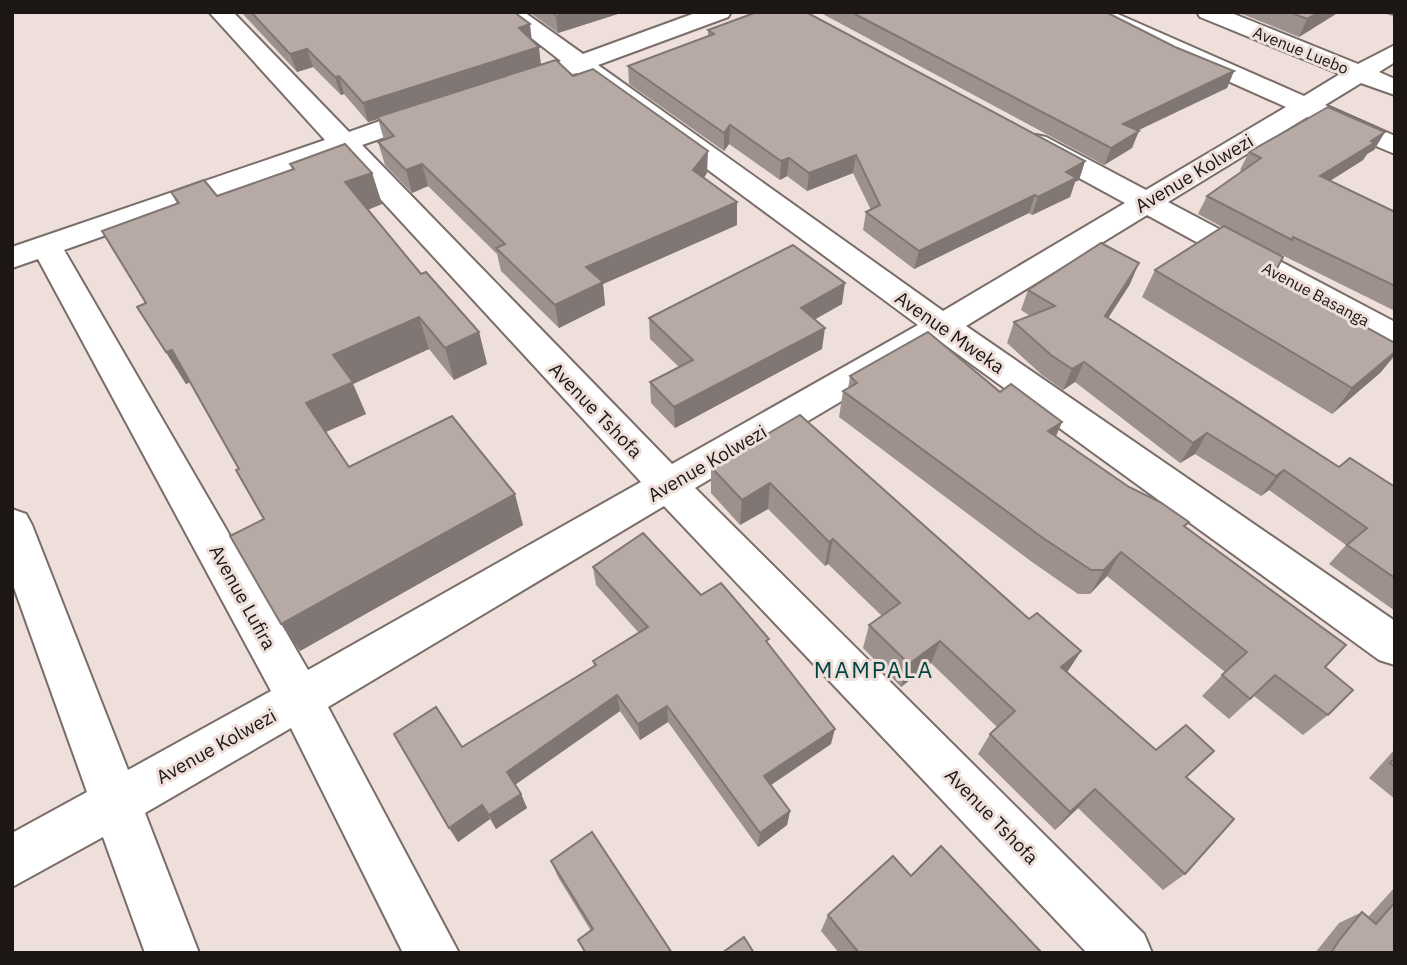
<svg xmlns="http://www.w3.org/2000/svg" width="1407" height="965" viewBox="0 0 1407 965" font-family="'IBM Plex Sans',sans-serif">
  <rect width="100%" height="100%" fill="#eedfda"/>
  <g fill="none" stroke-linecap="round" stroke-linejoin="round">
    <g stroke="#7a6d69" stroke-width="4">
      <path id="street" d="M209,12H233L349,132L422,106L431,104L440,106L444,112L440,118L362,145L672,464L918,325L577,73L561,77L552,75L549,70L552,65L561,61L498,12H524L583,54L698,12H731L728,17L598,65L943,311L1125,203L1026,149L1022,143L1026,137L1036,135L1046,137L1146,190L1286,107L1085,17L1082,12H1113L1304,96L1340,74L1200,17L1197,12H1229L1358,64L1395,45V62L1379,72L1395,79V95L1361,83L1325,105L1395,136V154L1307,117L1168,202L1395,322V347L1383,344L1147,215L966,326L1395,621V665L1379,660L941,342L695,488L1144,934L1152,953H1087L664,506L328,707L459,953H403L291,728L145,813L199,953H145L103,837L12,887V833L87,792L12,582V509L26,514L32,525L128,770L271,691L38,259L12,268V247L325,140ZM338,153L641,482L308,670L64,250Z"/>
    </g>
    <use href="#street" fill="#fff" fill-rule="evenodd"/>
  </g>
  <g fill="#9d918d">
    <polygon points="241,12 514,12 532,40 541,64 573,76 707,173 704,178 737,225 603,284 605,305 559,328 501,271 497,254 428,186 412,193 385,165 378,142 384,140 378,119 368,122 344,94 341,95 313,67 297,72"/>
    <polygon points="529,12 624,12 558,33"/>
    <polygon points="819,12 1106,12 1175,47 1234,71 1227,88 1137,131 1132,148 1104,165"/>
    <polygon points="1237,12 1339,12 1299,37"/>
    <polygon points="1381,12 1395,12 1395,17"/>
    <polygon points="708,30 1085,161 1079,180 1075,182 1070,197 1032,215 1029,213 914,269 863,230 866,212 871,210 853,173 807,191 787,176 780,180 729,144 724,151 629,84 628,66 708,36"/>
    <polygon points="1385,132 1374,150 1367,154 1363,160 1330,181 1395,212 1395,311 1282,255 1273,276 1395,343 1395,355 1380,373 1332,414 1142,297 1155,270 1222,227 1198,214 1207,196 1242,171 1240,170 1249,152"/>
    <polygon points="290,164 372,173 382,204 368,210 421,274 479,332 487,364 454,380 429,349 353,384 366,414 326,432 349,467 523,525 300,651 281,624 264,519 239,469 190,382 186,384 137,307 146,303 177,204 171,192 217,196 292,169"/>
    <polygon points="1130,284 1108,318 1339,467 1395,487 1395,611 1329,564 1346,545 1269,490 1261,496 1195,454 1180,463 1075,382 1063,390 1042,375 1007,343 1014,322 1030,316 1021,310 1028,290"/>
    <polygon points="842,304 815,319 822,349 675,428 651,403 650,382 679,367 650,339 649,318"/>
    <polygon points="850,376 1000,392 1062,422 1056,436 1186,527 1325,667 1328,715 1303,735 1254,696 1229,719 1202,696 1225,672 1107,576 1090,594 1078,594 1032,562 839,417 843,391 848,389"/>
    <polygon points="800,415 1029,619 1081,651 1067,672 1186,777 1185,874 1163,890 1078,808 1055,830 978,754 990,734 997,727 931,663 901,687 863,648 869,625 882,616 828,564 825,566 768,509 740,525 711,493 711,467"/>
    <polygon points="593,567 701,595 769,644 831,744 771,785 790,811 787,825 758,847 668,722 640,740 620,711 515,785 521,794 527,808 496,829 490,819 458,842 462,747 594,666 593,661 639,633 596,585"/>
    <polygon points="1395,749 1395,799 1369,778"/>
    <polygon points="551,861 672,953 584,953 578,940 591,931 558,877"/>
    <polygon points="911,876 1042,953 839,953 821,931 828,915"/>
    <polygon points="1395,887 1395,953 1315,953 1339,923 1362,912 1368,917"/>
  </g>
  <g fill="#807673">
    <polygon points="568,12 624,12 558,33 556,16"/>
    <polygon points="1320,12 1339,12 1299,37 1307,19"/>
    <polygon points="530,24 532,42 519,28"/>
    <polygon points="539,47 541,65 368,122 363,103"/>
    <polygon points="307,49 313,67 297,72 290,54"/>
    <polygon points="1234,71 1227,88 1117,140 1123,124"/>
    <polygon points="339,76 344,94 341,95 335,77"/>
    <polygon points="730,125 729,144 724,151 724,133"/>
    <polygon points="1139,131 1132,148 1104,165 1111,148"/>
    <polygon points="1385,132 1374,150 1367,154 1363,160 1309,194 1320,176"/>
    <polygon points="708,151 707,173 693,192 693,170"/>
    <polygon points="856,155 853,173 807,191 809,173"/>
    <polygon points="789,158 787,176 780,180 781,161"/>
    <polygon points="1085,161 1079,180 1075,182 1070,197 1032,215 1038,197 1066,172"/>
    <polygon points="422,164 428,186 412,193 406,170"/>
    <polygon points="372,173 382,204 356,214 345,182"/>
    <polygon points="1035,195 1029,213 914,269 919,251"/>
    <polygon points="737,202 737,225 603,284 605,305 559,328 555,305 586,267"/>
    <polygon points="1139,263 1130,284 1096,337 1105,316"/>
    <polygon points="845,283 842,304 798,329 801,308"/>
    <polygon points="419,317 429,349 353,384 366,414 321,434 306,403 333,355"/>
    <polygon points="825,328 822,349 675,428 674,407"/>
    <polygon points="479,332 487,364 454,380 445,348"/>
    <polygon points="172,350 191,382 186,384 166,352"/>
    <polygon points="1395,352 1395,355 1380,373 1332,414 1352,388"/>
    <polygon points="1084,362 1075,382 1063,390 1072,369"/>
    <polygon points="1062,422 1051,447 1048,431"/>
    <polygon points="1207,433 1195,454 1180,463 1193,443"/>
    <polygon points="1284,470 1269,490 1261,496 1276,476"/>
    <polygon points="770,483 768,509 740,525 742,500"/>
    <polygon points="515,494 523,525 300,651 281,624"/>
    <polygon points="833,539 828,564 825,566 829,542"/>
    <polygon points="1121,552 1107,576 1090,594 1104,570"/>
    <polygon points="940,641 931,663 901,687 909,664"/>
    <polygon points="1081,651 1066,674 1061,667"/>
    <polygon points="617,695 620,711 513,786 507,772"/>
    <polygon points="667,706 668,722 640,740 638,724"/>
    <polygon points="835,729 831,744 762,791 764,776"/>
    <polygon points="1095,789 1078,808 1055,830 1070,812"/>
    <polygon points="521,794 527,808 496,829 489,815"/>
    <polygon points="482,805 490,819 458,842 449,828"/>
    <polygon points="790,811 787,825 758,847 760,833"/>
  </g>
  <g fill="#b7a9a4" stroke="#807673" stroke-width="2">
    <polygon points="251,12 514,12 530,24 519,28 539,47 363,103 339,76 335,77 307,49 290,54"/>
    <polygon points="551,12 568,12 556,16"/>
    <polygon points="757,12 806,12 1085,161 1066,172 1076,178 1038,197 1035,195 919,251 866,212 880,205 856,155 809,173 789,158 781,161 730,125 724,133 628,66 714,34 708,30"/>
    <polygon points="851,12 1106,12 1175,47 1234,71 1123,124 1139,131 1111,148"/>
    <polygon points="1289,12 1320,12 1307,19"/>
    <polygon points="556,60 573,76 593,69 708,151 693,170 737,202 586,267 603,282 555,305 496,248 505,244 422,164 406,170 378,142 394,136 377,117"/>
    <polygon points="1328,107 1385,132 1371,141 1374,143 1320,176 1395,212 1395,286 1293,237 1292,240 1207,196 1261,158 1249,152"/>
    <polygon points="345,144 372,173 345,182 421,274 426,272 479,332 445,348 419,317 333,355 353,382 306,403 349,467 452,416 515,494 281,624 230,536 264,519 236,470 239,469 172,350 166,352 137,307 146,303 102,231 179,203 171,192 204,180 217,196 294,169 290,164"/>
    <polygon points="1224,226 1283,257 1273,276 1395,343 1395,352 1352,388 1155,270"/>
    <polygon points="1101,243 1139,263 1105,316 1339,467 1350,458 1395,487 1395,578 1347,545 1367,528 1284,470 1276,476 1207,433 1193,443 1084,362 1072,369 1051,355 1014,322 1055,306 1028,290"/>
    <polygon points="793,245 845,283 801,308 825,328 674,407 650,382 693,360 649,318"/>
    <polygon points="928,332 1000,392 1011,384 1062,422 1048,431 1129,487 1160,502 1189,522 1184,526 1346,645 1325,667 1353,690 1328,715 1275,675 1250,699 1222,675 1247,652 1121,552 1104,570 1091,570 1043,538 843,391 857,383 850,376"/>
    <polygon points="800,415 1029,619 1037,613 1081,651 1061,667 1156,750 1186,725 1214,751 1186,777 1234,819 1185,874 1095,789 1070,812 990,734 1015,711 940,641 909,664 869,625 900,603 833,539 829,542 770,483 742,500 711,467"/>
    <polygon points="643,533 701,595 721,583 769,639 766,641 835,729 764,776 790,811 760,833 667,706 638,724 617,695 507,772 521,794 489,815 482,805 449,828 394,734 436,707 462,747 596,665 593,661 648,627 593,567"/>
    <polygon points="1395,758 1395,767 1390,763"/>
    <polygon points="592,832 672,953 586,953 578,940 593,929 551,861"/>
    <polygon points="941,846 1042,953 859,953 828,915 893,856 911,876"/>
    <polygon points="1395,902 1395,953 1331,953 1338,942 1362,912 1376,924"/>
    <polygon points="744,937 754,953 722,953"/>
  </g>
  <g text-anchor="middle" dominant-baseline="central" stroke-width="6" stroke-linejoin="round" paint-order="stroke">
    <g font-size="16" fill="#1c1715" stroke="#eedfda">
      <text transform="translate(1301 50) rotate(22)">Avenue Luebo</text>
      <text transform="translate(1316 294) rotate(28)">Avenue Basanga</text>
    </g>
    <g font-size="19" fill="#1c1715" stroke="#eedfda">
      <text transform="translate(1194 173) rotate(-31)">Avenue Kolwezi</text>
      <text transform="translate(950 332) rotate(35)">Avenue Mweka</text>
      <text transform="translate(596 410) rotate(46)">Avenue Tshofa</text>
      <text transform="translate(707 463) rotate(-30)">Avenue Kolwezi</text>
      <text transform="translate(243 597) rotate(61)">Avenue Lufira</text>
      <text transform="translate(216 746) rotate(-29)">Avenue Kolwezi</text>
      <text transform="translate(992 816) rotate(46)">Avenue Tshofa</text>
    </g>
    <g font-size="23" letter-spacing="2" fill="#024440" stroke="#eedfda">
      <text x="874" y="669">MAMPALA</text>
    </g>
  </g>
  <rect width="1407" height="965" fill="none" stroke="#1c1715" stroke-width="28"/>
</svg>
